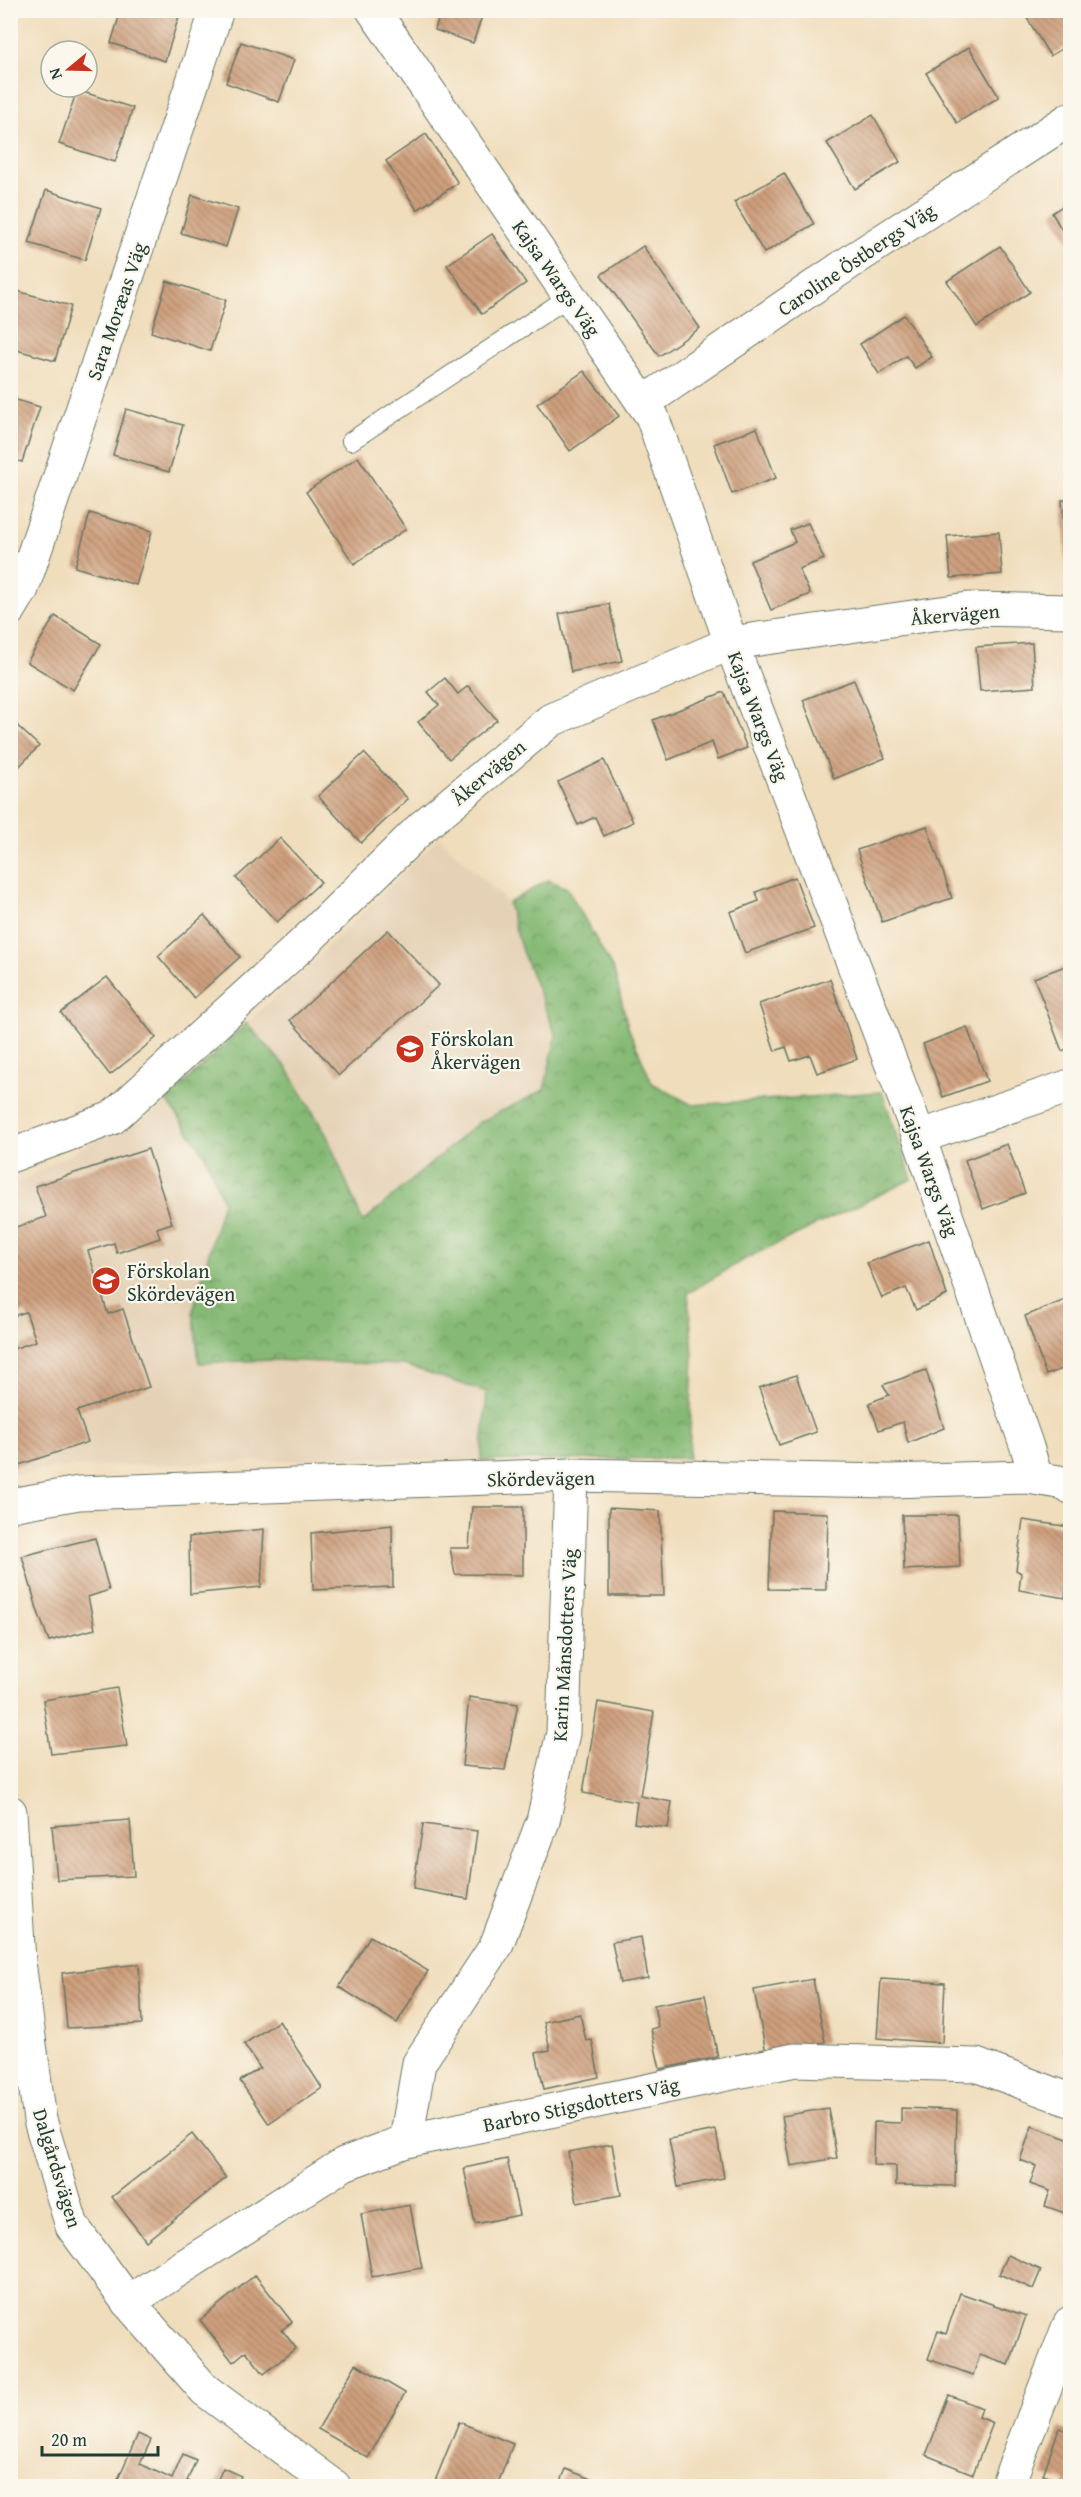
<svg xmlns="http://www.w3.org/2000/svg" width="1081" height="2497" viewBox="0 0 1081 2497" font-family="'Gentium Book Plus',serif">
  <defs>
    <pattern id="forest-crowns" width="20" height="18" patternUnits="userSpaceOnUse" patternTransform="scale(1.5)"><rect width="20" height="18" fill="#85b974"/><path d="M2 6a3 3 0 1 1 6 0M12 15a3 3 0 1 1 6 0" fill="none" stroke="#6c9860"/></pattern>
    <pattern id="building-back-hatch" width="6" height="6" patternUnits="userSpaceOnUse" patternTransform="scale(1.5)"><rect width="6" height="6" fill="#ce9f7d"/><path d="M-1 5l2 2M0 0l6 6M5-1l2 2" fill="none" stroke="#a78367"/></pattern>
  </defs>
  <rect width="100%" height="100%" fill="#fbf7ec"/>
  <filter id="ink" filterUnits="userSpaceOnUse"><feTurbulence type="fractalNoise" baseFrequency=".0167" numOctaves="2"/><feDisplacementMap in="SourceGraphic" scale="12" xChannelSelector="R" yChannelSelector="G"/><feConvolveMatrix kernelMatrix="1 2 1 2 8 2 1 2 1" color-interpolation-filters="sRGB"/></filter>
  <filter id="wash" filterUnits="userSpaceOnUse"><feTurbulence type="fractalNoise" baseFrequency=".008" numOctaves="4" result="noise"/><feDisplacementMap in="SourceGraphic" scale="24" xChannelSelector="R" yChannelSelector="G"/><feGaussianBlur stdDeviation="1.35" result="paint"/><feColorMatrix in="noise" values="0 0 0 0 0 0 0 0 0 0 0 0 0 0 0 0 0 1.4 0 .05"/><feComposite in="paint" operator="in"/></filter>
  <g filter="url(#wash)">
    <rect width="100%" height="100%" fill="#f0ddbc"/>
    <g fill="#e5d1b6">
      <polygon points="439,837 508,903 522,951 554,1030 544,1090 478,1123 363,1223 327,1136 287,1068 246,1023 302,973"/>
      <polygon points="167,1100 205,1155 223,1201 193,1311 199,1363 271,1360 395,1365 488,1392 481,1461 373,1458 66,1467 11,1474 10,1187"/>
    </g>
    <polygon fill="url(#forest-crowns)" stroke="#527b54" stroke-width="1.5" points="548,880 567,888 614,971 628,1027 652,1083 692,1105 882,1092 912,1179 745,1259 688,1293 693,1355 689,1458 481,1461 487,1392 404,1365 271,1360 199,1363 193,1311 223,1201 205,1155 167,1100 246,1023 287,1068 327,1136 363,1222 478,1123 544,1090 556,1035 522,951 508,903"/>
    <g id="blocks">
      <g fill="url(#building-back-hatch)">
        <polygon points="121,10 181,10 165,61 111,43"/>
        <polygon points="441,10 484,10 473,43 435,30"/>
        <polygon points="1022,10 1070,10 1070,44 1050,56"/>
        <polygon points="241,42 294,60 279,102 226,83"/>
        <polygon points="969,47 999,97 957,123 926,73"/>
        <polygon points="77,90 133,108 115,162 59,144"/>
        <polygon points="873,115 900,162 855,189 827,143"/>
        <polygon points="426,134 458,183 417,210 386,161"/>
        <polygon points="784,173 814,224 764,253 734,202"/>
        <polygon points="46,190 101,208 85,260 29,243"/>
        <polygon points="192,195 238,209 226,247 181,233"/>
        <polygon points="1070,201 1070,244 1052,213"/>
        <polygon points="492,234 526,283 482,314 447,265"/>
        <polygon points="643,246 700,328 659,356 601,275"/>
        <polygon points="1000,246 1030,292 977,327 947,281"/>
        <polygon points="167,281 226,300 210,351 151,332"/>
        <polygon points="10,289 71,306 55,361 10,348"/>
        <polygon points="904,315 932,357 915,368 906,356 879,374 860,344"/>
        <polygon points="584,371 619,416 570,451 537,404"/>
        <polygon points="10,398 40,407 22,462 10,459"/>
        <polygon points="126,409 183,425 169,472 113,455"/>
        <polygon points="757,428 776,478 732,494 714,444"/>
        <polygon points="358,457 406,529 354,564 306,492"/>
        <polygon points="1062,500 1070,500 1070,575 1067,576"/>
        <polygon points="90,513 152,531 136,585 75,567"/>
        <polygon points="808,523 824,559 799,569 810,594 771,610 750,561 795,542 790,530"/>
        <polygon points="999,532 1002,574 951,578 947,536"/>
        <polygon points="609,604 622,661 571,672 559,614"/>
        <polygon points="55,616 101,644 73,690 27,662"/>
        <polygon points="1032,643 1035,687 980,691 976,647"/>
        <polygon points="445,678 458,694 468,686 497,720 449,759 418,722 439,705 428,692"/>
        <polygon points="854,680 885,758 834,779 803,700"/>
        <polygon points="724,692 747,748 718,759 712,742 668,760 653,720"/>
        <polygon points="10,719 39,746 10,776"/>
        <polygon points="364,753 408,799 361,843 318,796"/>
        <polygon points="604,760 633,822 604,836 595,817 578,825 558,782"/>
        <polygon points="927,826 952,898 882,922 857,850"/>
        <polygon points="280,838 321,882 277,922 236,878"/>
        <polygon points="795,877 814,928 745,953 730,912 759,901 756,892"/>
        <polygon points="204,915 240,957 194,998 158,956"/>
        <polygon points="388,930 439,985 339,1075 290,1020"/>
        <polygon points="1070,964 1070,1048 1062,1051 1034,978"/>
        <polygon points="107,977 156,1038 110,1075 61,1013"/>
        <polygon points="830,979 857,1059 817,1073 810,1055 791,1061 786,1047 775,1051 759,1004"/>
        <polygon points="967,1027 987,1081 943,1097 923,1044"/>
        <polygon points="1007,1144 1025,1193 983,1209 965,1160"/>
        <polygon points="148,1149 172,1223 157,1228 160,1238 117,1253 114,1243 88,1251 108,1314 123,1309 149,1387 77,1411 88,1442 10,1468 10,1350 36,1341 26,1312 10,1317 10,1229 46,1217 35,1186"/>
        <polygon points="929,1240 947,1295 916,1310 906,1288 882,1298 867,1263"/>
        <polygon points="1070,1298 1070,1366 1046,1375 1025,1316"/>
        <polygon points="926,1370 944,1428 908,1443 903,1422 879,1430 869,1403 889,1395 883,1385"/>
        <polygon points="796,1375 816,1432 779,1445 759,1388"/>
        <polygon points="472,1507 523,1507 523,1575 455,1574 450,1548 469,1548"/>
        <polygon points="609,1508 660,1511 664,1596 609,1596"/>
        <polygon points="772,1511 828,1513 826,1590 769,1589"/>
        <polygon points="902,1515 958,1515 960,1567 904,1570"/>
        <polygon points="1023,1520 1070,1527 1070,1559 1065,1598 1019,1590 1021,1573 1016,1570"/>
        <polygon points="392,1525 393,1587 313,1590 311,1533"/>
        <polygon points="264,1529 261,1587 190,1594 189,1537"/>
        <polygon points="95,1538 109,1590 88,1597 95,1629 49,1641 38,1612 22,1556"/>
        <polygon points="117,1688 127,1746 51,1754 43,1700"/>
        <polygon points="469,1697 518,1704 505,1770 462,1766"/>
        <polygon points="598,1702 654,1712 640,1796 672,1802 668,1828 634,1823 637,1802 583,1793"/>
        <polygon points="130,1820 134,1876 57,1880 52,1826"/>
        <polygon points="423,1824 477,1831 468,1899 413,1889"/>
        <polygon points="370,1936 428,1971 397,2023 339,1987"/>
        <polygon points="641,1937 648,1978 620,1983 612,1942"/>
        <polygon points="139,1964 142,2024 67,2028 62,1973"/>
        <polygon points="813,1979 825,2042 766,2053 754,1990"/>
        <polygon points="881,1979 945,1983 942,2043 877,2038"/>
        <polygon points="705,1995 718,2057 660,2069 651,2029 658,2027 654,2005"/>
        <polygon points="580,2014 586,2041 592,2040 599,2077 544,2089 536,2053 550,2050 544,2022"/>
        <polygon points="279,2021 322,2088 269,2124 240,2081 260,2068 244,2044"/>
        <polygon points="1070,2034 1070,2067 1066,2066 1070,2055 1064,2052"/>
        <polygon points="828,2108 837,2158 791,2166 782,2116"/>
        <polygon points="901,2108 957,2110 955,2186 896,2185 896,2166 873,2165 874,2122 901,2123"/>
        <polygon points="1032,2126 1070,2140 1070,2215 1045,2206 1050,2191 1030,2184 1036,2166 1020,2160"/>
        <polygon points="716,2130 724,2178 678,2187 669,2139"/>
        <polygon points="192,2134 226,2178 146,2241 112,2197"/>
        <polygon points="612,2144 621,2195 577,2203 568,2152"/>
        <polygon points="507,2159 519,2215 475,2224 464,2168"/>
        <polygon points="410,2205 422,2268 372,2277 361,2214"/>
        <polygon points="1008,2255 1041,2270 1033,2289 999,2274"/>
        <polygon points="255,2275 292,2322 282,2330 296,2348 264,2374 246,2351 233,2362 200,2320"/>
        <polygon points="960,2293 1026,2316 1009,2365 980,2355 973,2375 928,2359 938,2331 946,2334"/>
        <polygon points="356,2364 405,2393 368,2458 318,2429"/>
        <polygon points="949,2395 982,2408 979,2417 993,2423 973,2474 926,2455"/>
        <polygon points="459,2422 513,2444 497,2486 433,2486"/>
        <polygon points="1059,2428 1070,2432 1070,2486 1063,2486 1065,2482 1043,2475"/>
        <polygon points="138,2434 151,2440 140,2464 172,2479 183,2454 196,2460 187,2481 199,2486 115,2486"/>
        <polygon points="223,2468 241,2476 236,2486 215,2486"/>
        <polygon points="566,2469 608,2486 559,2486"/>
      </g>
    </g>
  </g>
  <g filter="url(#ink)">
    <use href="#blocks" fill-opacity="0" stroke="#687564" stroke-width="1.5"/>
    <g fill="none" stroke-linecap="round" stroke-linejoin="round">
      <g stroke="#687564" stroke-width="20">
        <polyline id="service" points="351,441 570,296"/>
      </g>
      <g stroke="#687564" stroke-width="35">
        <g id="minor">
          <polyline points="373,10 652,416 731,643 914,1123 1027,1447 1036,1478"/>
          <polyline points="643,403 856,258 1070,119"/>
          <polyline points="10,609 22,589 217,10"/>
          <polyline points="919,1137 1070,1086"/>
          <polyline points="10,1156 112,1118 306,941 421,828 551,720 731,643 968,609 1070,611"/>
          <polyline points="10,1505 79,1493 571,1475 890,1481 1028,1477 1059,1482 1070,1487"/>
          <polyline points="10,1812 19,1962 40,2120 72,2226 128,2302 205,2390 334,2486"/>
          <polyline points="406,2141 419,2063 496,1946 543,1821 563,1733 571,1475"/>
          <polyline points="128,2302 344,2164 406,2141 795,2060 976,2065 1070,2100"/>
          <polyline points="1007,2486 1070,2323"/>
        </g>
      </g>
      <use href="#service" stroke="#fff" stroke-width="18"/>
      <use href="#minor" stroke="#fff" stroke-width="33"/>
    </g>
  </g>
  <defs>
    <g id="school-disc" transform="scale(1.5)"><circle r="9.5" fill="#c8321e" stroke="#fbf7ec"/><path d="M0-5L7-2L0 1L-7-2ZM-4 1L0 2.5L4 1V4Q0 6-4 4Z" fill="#fff"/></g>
  </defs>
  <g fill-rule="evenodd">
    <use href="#school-disc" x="410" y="1049"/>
    <use href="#school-disc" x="106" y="1281"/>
  </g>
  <g text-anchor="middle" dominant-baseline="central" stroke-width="4.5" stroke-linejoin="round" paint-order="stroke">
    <g font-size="20" fill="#1f3d34" stroke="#fbf7ec">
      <text transform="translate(856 259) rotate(-34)">Caroline Östbergs Väg</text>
      <text transform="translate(557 278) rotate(55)">Kajsa Wargs Väg</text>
      <text transform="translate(116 311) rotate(-71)">Sara Moræas Väg</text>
      <text transform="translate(955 614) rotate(-5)">Åkervägen</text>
      <text transform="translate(759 716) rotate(69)">Kajsa Wargs Väg</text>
      <text transform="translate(488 772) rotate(-40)">Åkervägen</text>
      <text transform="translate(930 1171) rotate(70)">Kajsa Wargs Väg</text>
      <text transform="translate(541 1478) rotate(-1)">Skördevägen</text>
      <text transform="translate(564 1645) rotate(-87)">Karin Månsdotters Väg</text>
      <text transform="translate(581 2104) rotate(-12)">Barbro Stigsdotters Väg</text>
      <text transform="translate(58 2168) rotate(73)">Dalgårdsvägen</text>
    </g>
    <g font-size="20" fill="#1f3d34" stroke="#fbf7ec" text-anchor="start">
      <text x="431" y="1038">Förskolan<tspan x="431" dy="23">Åkervägen</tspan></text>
      <text x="127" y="1270">Förskolan<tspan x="127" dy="23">Skördevägen</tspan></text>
    </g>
  </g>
  <rect width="1081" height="2497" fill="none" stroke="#fbf7ec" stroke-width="36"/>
  <g transform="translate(69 69) rotate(251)"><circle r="28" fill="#fbf7ec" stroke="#a3ada2" stroke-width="1.5"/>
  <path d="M0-4.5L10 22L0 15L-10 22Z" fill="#c8321e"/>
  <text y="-9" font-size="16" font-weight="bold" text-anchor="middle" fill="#1f3d34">N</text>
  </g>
  <path d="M42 2446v9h116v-9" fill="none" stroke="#1f3d34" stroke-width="3"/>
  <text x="51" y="2446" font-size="18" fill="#1f3d34" stroke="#fbf7ec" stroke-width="4.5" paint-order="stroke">20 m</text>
</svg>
